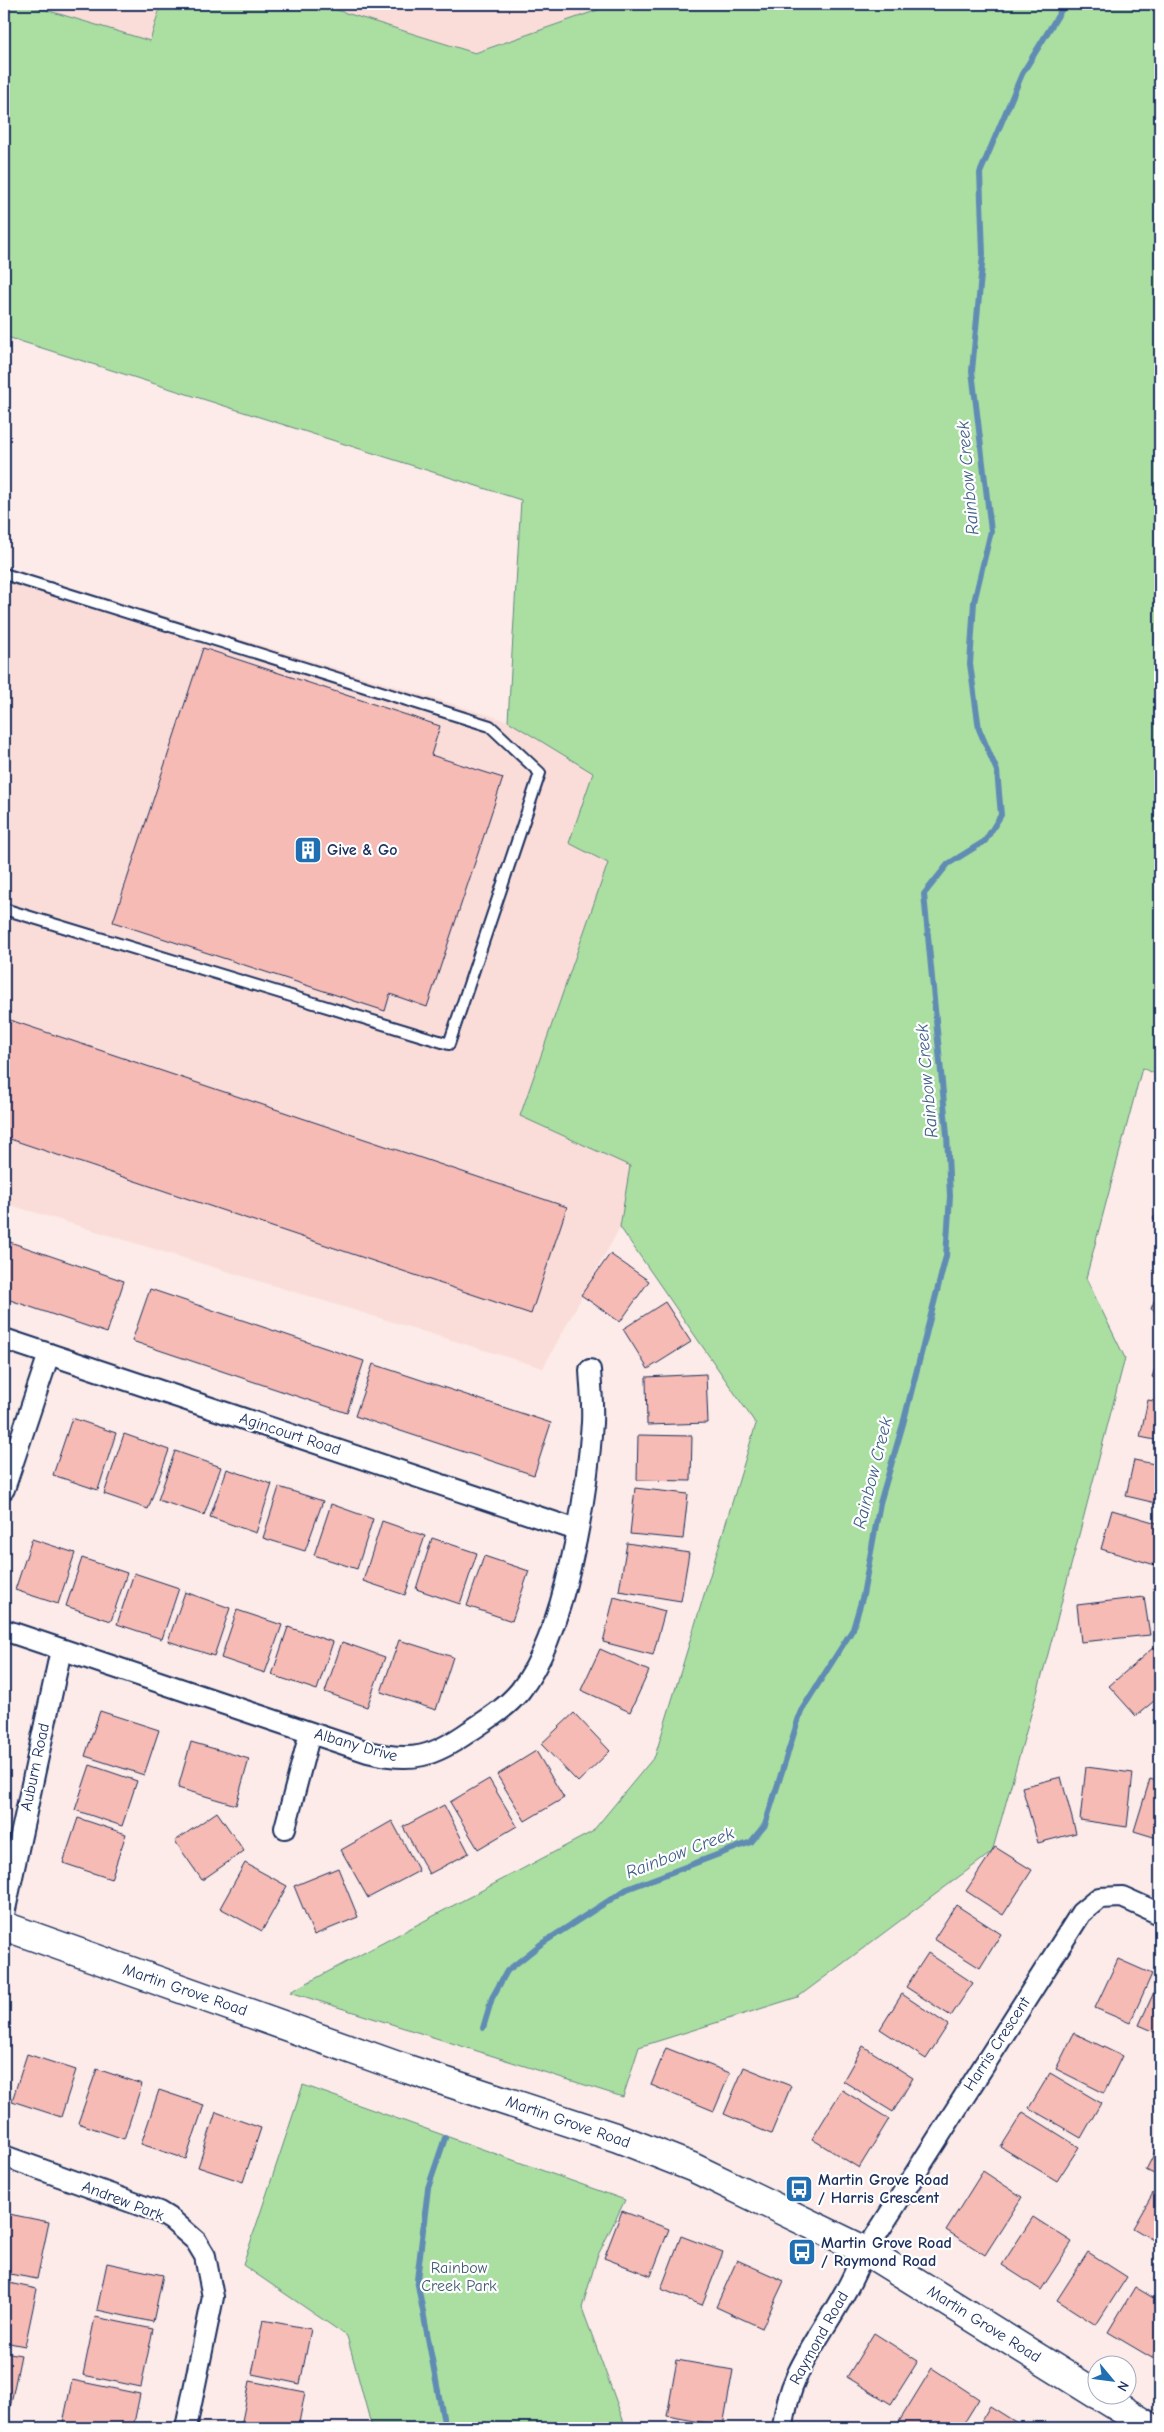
<svg xmlns="http://www.w3.org/2000/svg" width="1164" height="2432" viewBox="0 0 1164 2432" font-family="'Comic Neue',sans-serif">
  <rect width="100%" height="100%" fill="#fcebe8"/>
  <filter id="ink" filterUnits="userSpaceOnUse"><feTurbulence type="fractalNoise" baseFrequency=".02" numOctaves="2"/><feDisplacementMap in="SourceGraphic" scale="10" xChannelSelector="R" yChannelSelector="G"/><feConvolveMatrix kernelMatrix="1 2 1 2 8 2 1 2 1" color-interpolation-filters="sRGB"/></filter>
  <g filter="url(#ink)">
    <g fill="#faddd8">
      <polygon points="26,4 161,4 150,41"/>
      <polygon points="317,4 615,4 475,53"/>
      <polygon points="4,567 508,721 593,773 570,843 608,863 520,1116 631,1166 620,1227 543,1368 4,1203"/>
    </g>
    <g fill="#abdfa1" stroke="#638780">
      <polygon points="4,4 26,4 150,41 161,4 317,4 475,53 615,4 1160,4 1160,1076 1142,1068 1086,1278 1125,1358 1048,1654 992,1852 798,1997 639,2047 623,2097 290,1992 592,1832 655,1756 756,1424 620,1227 630,1166 520,1116 608,863 569,843 593,773 508,721 521,500 4,336"/>
      <polygon points="303,2085 625,2200 597,2257 582,2308 626,2428 372,2428 347,2336 243,2265"/>
    </g>
    <g fill="none" stroke-linecap="round" stroke-linejoin="round">
      <g stroke="#608cb4" stroke-width="6">
        <polyline points="483,2028 492,1998 507,1971 541,1944 627,1889 751,1842 765,1825 801,1711 853,1629 863,1595 880,1503 903,1424 946,1256 950,1196 947,1135 924,894 948,864 985,841 1001,815 997,771 979,729 970,664 974,602 991,531 972,371 983,254 980,173 1022,74 1065,4"/>
        <polyline points="445,2138 428,2188 417,2280 445,2428"/>
      </g>
    </g>
    <g fill="#f6bbb4" stroke="#1b2f5e">
      <polygon points="203,648 440,726 431,755 503,778 427,1007 390,994 385,1011 113,922"/>
      <polygon points="4,1018 567,1207 531,1314 4,1137"/>
      <polygon points="1160,1212 1160,1226 1153,1218"/>
      <polygon points="4,1240 124,1281 107,1333 4,1298"/>
      <polygon points="610,1254 649,1281 620,1322 581,1295"/>
      <polygon points="1160,1286 1160,1313 1151,1309"/>
      <polygon points="150,1289 364,1361 347,1413 132,1341"/>
      <polygon points="665,1302 691,1342 648,1369 623,1329"/>
      <polygon points="1160,1354 1160,1380 1152,1377"/>
      <polygon points="373,1364 551,1423 534,1475 355,1416"/>
      <polygon points="706,1374 708,1423 647,1425 646,1377"/>
      <polygon points="1148,1400 1160,1402 1160,1441 1140,1437"/>
      <polygon points="72,1418 116,1433 98,1490 53,1475"/>
      <polygon points="124,1434 169,1450 148,1509 104,1494"/>
      <polygon points="638,1435 692,1436 691,1481 637,1480"/>
      <polygon points="175,1451 221,1467 204,1515 158,1500"/>
      <polygon points="1134,1460 1160,1465 1160,1504 1126,1496"/>
      <polygon points="227,1469 272,1484 256,1533 210,1517"/>
      <polygon points="279,1487 323,1501 305,1551 263,1538"/>
      <polygon points="635,1488 688,1494 683,1539 630,1534"/>
      <polygon points="331,1504 373,1519 357,1569 314,1555"/>
      <polygon points="1112,1510 1160,1524 1160,1547 1155,1565 1101,1549"/>
      <polygon points="382,1521 425,1536 405,1595 363,1581"/>
      <polygon points="432,1538 477,1553 460,1604 416,1589"/>
      <polygon points="32,1539 75,1553 58,1604 15,1590"/>
      <polygon points="627,1543 689,1553 681,1601 619,1591"/>
      <polygon points="484,1556 529,1571 512,1621 467,1606"/>
      <polygon points="82,1558 127,1573 111,1621 66,1606"/>
      <polygon points="134,1573 179,1588 162,1639 117,1624"/>
      <polygon points="185,1592 230,1608 214,1656 168,1641"/>
      <polygon points="614,1597 665,1611 653,1655 603,1642"/>
      <polygon points="1144,1597 1150,1635 1081,1642 1077,1605"/>
      <polygon points="237,1610 282,1625 265,1673 221,1658"/>
      <polygon points="288,1627 333,1642 317,1690 272,1675"/>
      <polygon points="399,1640 453,1657 436,1710 381,1692"/>
      <polygon points="342,1642 385,1657 367,1707 325,1692"/>
      <polygon points="1154,1647 1160,1654 1160,1696 1136,1716 1109,1686"/>
      <polygon points="600,1649 649,1671 630,1712 581,1690"/>
      <polygon points="100,1711 159,1730 144,1775 85,1756"/>
      <polygon points="574,1713 610,1751 578,1782 541,1744"/>
      <polygon points="191,1742 249,1759 236,1805 178,1788"/>
      <polygon points="536,1751 564,1798 525,1821 497,1775"/>
      <polygon points="90,1765 137,1781 122,1826 75,1810"/>
      <polygon points="1086,1767 1133,1773 1127,1827 1080,1820"/>
      <polygon points="1061,1777 1076,1833 1038,1843 1022,1787"/>
      <polygon points="489,1779 517,1826 478,1849 450,1802"/>
      <polygon points="1150,1779 1160,1782 1160,1839 1134,1831"/>
      <polygon points="444,1805 469,1853 429,1874 403,1827"/>
      <polygon points="217,1812 244,1851 202,1880 175,1841"/>
      <polygon points="78,1818 126,1834 111,1879 63,1863"/>
      <polygon points="392,1821 419,1871 368,1898 341,1850"/>
      <polygon points="995,1847 1032,1870 1003,1915 966,1891"/>
      <polygon points="245,1863 287,1886 262,1931 220,1908"/>
      <polygon points="338,1868 358,1917 314,1935 294,1886"/>
      <polygon points="956,1905 1001,1934 980,1968 934,1939"/>
      <polygon points="928,1953 973,1983 951,2016 906,1987"/>
      <polygon points="1118,1959 1152,1974 1130,2023 1095,2008"/>
      <polygon points="1160,1979 1160,2034 1139,2025"/>
      <polygon points="902,1994 948,2025 926,2059 880,2029"/>
      <polygon points="1074,2033 1122,2056 1104,2093 1056,2069"/>
      <polygon points="863,2046 913,2078 893,2112 843,2081"/>
      <polygon points="666,2048 730,2073 714,2111 651,2085"/>
      <polygon points="27,2054 76,2070 61,2117 12,2101"/>
      <polygon points="744,2067 791,2086 771,2134 724,2114"/>
      <polygon points="97,2069 142,2084 124,2139 78,2123"/>
      <polygon points="1050,2073 1101,2103 1081,2138 1029,2108"/>
      <polygon points="159,2090 204,2105 186,2159 141,2144"/>
      <polygon points="842,2090 889,2119 859,2168 812,2139"/>
      <polygon points="216,2112 261,2128 243,2182 198,2167"/>
      <polygon points="1023,2112 1079,2147 1057,2181 1001,2147"/>
      <polygon points="1160,2142 1160,2177 1146,2170"/>
      <polygon points="983,2171 1022,2197 985,2255 946,2230"/>
      <polygon points="1153,2193 1160,2197 1160,2244 1133,2228"/>
      <polygon points="622,2211 669,2229 651,2276 604,2258"/>
      <polygon points="4,2213 49,2222 37,2279 4,2273"/>
      <polygon points="1033,2217 1072,2242 1041,2290 1002,2265"/>
      <polygon points="681,2236 723,2252 702,2305 661,2289"/>
      <polygon points="1088,2252 1127,2277 1096,2325 1057,2300"/>
      <polygon points="737,2260 784,2281 762,2328 716,2307"/>
      <polygon points="107,2263 163,2275 153,2322 97,2310"/>
      <polygon points="4,2282 37,2289 25,2346 4,2342"/>
      <polygon points="1135,2287 1160,2302 1160,2344 1152,2358 1108,2332"/>
      <polygon points="95,2317 153,2329 141,2387 83,2375"/>
      <polygon points="263,2320 311,2329 300,2384 252,2374"/>
      <polygon points="874,2333 918,2361 891,2404 847,2377"/>
      <polygon points="4,2352 21,2355 9,2413 4,2412"/>
      <polygon points="677,2360 733,2370 723,2426 667,2416"/>
      <polygon points="932,2368 979,2399 961,2428 902,2428 897,2425"/>
      <polygon points="72,2380 140,2394 133,2428 62,2428"/>
      <polygon points="250,2381 305,2392 298,2428 241,2426"/>
      <polygon points="990,2406 1025,2428 977,2428"/>
      <polygon points="4,2421 9,2422 8,2428 4,2428"/>
    </g>
    <g fill="none" stroke-linecap="round" stroke-linejoin="round">
      <g stroke="#1b2f5e" stroke-width="14">
        <polyline id="lane" points="4,574 490,726 540,773 449,1044 4,909"/>
      </g>
      <g stroke="#1b2f5e" stroke-width="24">
        <g id="street">
          <polyline points="4,1339 577,1530"/>
          <polyline points="4,1489 49,1354"/>
          <path d="M4,1630L368,1752C412,1763 433,1757 470,1731C488,1719 506,1708 520,1691C565,1635 587,1495 592,1423C593,1406 591,1388 590,1370"/>
          <polyline points="285,1828 310,1733"/>
          <polyline points="4,1914 61,1650"/>
          <polyline points="4,2156 159,2212 172,2220 196,2241 205,2256 213,2297 186,2428"/>
          <path d="M783,2428C788,2372 820,2339 845,2292C853,2279 858,2264 866,2251L1081,1913L1099,1898L1122,1897L1160,1914"/>
        </g>
      </g>
      <g stroke="#1b2f5e" stroke-width="31">
        <g id="secondary">
          <polyline points="4,1926 398,2066 618,2138 692,2167 866,2251 1096,2394"/>
          <polyline points="1097,2394 1152,2428"/>
        </g>
      </g>
      <use href="#lane" stroke="#fff" stroke-width="10"/>
      <use href="#street" stroke="#fff" stroke-width="20"/>
      <use href="#secondary" stroke="#fff" stroke-width="28"/>
    </g>
  </g>
  <defs>
    <g id="building-square" transform="scale(1.4375)"><rect x="-9" y="-9" width="18" height="18" rx="4" fill="#1f6fb2" stroke="#fff"/><path d="M-4-6H4V6H1V3H-1V6H-4ZM-2.5-4.3h1.7v1.8h-1.7ZM.8-4.3h1.7v1.8H.8ZM-2.5-1h1.7V.8h-1.7ZM.8-1h1.7V.8H.8Z" fill="#fff"/></g>
    <g id="bus-square" transform="scale(1.4375)"><rect x="-9" y="-9" width="18" height="18" rx="4" fill="#1f6fb2" stroke="#fff"/><path d="M-5-6H5V4H4V6H2V4H-2V6H-4V4H-5ZM-3.5-4V0h7V-4ZM-3.5 1.2v1.5H-2V1.2ZM2 1.2v1.5H3.5V1.2Z" fill="#fff"/></g>
  </defs>
  <g fill-rule="evenodd">
    <use href="#building-square" x="308" y="850"/>
    <use href="#bus-square" x="799" y="2189"/>
    <use href="#bus-square" x="802" y="2252"/>
  </g>
  <g text-anchor="middle" dominant-baseline="central" stroke-width="4.5" stroke-linejoin="round" paint-order="stroke">
    <g font-size="16" font-weight="bold" fill="#1b2f5e" stroke="#fff" text-anchor="start">
      <text x="327" y="850">Give &amp; Go</text>
      <text x="818" y="2180">Martin Grove Road<tspan x="818" dy="18">/ Harris Crescent</tspan></text>
      <text x="821" y="2243">Martin Grove Road<tspan x="821" dy="18">/ Raymond Road</tspan></text>
    </g>
    <g font-size="16" fill="#1b2f5e" stroke="#fff">
      <text transform="translate(290 1434) rotate(18)">Agincourt Road</text>
      <text transform="translate(356 1745) rotate(16)">Albany Drive</text>
      <text transform="translate(35 1767) rotate(-78)">Auburn Road</text>
      <text transform="translate(185 1990) rotate(19)">Martin Grove Road</text>
      <text transform="translate(997 2044) rotate(-57)">Harris Crescent</text>
      <text transform="translate(568 2122) rotate(19)">Martin Grove Road</text>
      <text transform="translate(123 2201) rotate(21)">Andrew Park</text>
      <text transform="translate(984 2324) rotate(32)">Martin Grove Road</text>
      <text transform="translate(819 2338) rotate(-61)">Raymond Road</text>
    </g>
    <g font-size="16" fill="#3f5b6f" stroke="#fff">
      <text x="459" y="2268">Rainbow<tspan x="459" dy="18">Creek Park</tspan></text>
    </g>
    <g font-size="18" font-style="italic" fill="#3e5e89" stroke="#fff">
      <text transform="translate(968 478) rotate(-95)">Rainbow Creek</text>
      <text transform="translate(927 1081) rotate(-95)">Rainbow Creek</text>
      <text transform="translate(873 1473) rotate(-76)">Rainbow Creek</text>
      <text transform="translate(680 1853) rotate(-21)">Rainbow Creek</text>
    </g>
  </g>
  <rect width="1164" height="2432" fill="none" stroke="#fff" stroke-width="20"/>
  <rect x="10" y="10" width="1144" height="2412" fill="none" stroke="#1b2f5e" stroke-width="2" filter="url(#ink)"/>
  <g transform="translate(1112 2380) rotate(119)"><circle r="24" fill="#ffffff" stroke="#a4acbf"/>
  <path d="M0-4L9 19L0 12L-9 19Z" fill="#1f6fb2"/>
  <text y="-8" font-size="14" font-weight="bold" text-anchor="middle" fill="#1b2f5e">N</text>
  </g>
</svg>
